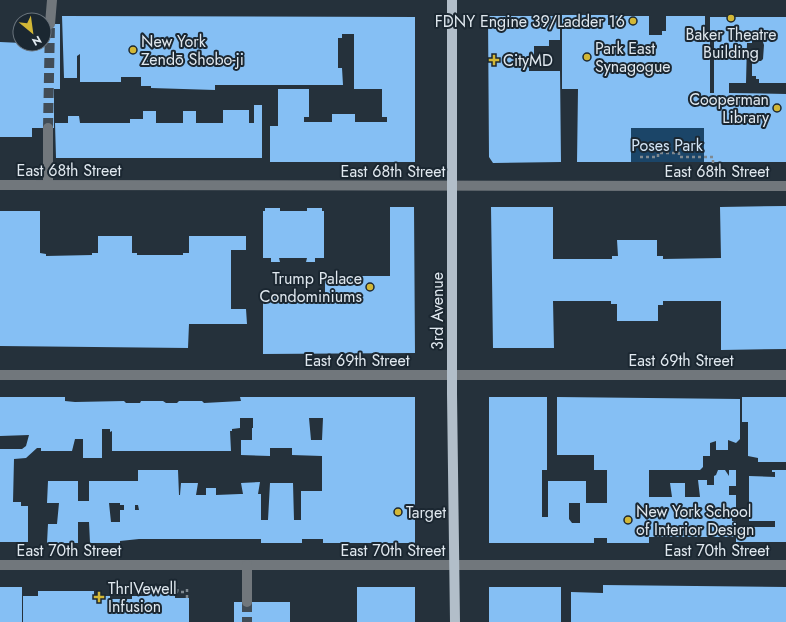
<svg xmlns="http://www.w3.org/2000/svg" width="786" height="622" viewBox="0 0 786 622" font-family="Jost,sans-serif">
  <rect width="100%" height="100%" fill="#25313b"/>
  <rect fill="#1b4568" x="631" y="128" width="73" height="34"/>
  <g fill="#85bff4" fill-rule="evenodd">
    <path d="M562,15H608V25H613V16H649V35H662V31H666V16H705V31H710V17H786V83H759V79H756V76H752V61H761L763,59L764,45L762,39H752V43H747L746,83H729V93L786,94V162H704V128H631V162H577L578,89H562ZM710,35H714V93H710Z"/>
    <polygon points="62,16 415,17 415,162 270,162 270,126 278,126 278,89 309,89 309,117 304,117 304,122 332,122 332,114 355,114 355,122 387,122 387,117 382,117 382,89 354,89 354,34 342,34 342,38 338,38 338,68 342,68 343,85 215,85 215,90 151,88 151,86 141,86 141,77 121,77 121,82 80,82 80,54 77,56 77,78 64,78"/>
    <polygon points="488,16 560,16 560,40 549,40 549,46 534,46 534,62 529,62 529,71 560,71 561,162 493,163 489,157"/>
    <polygon points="44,24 60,24 60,89 54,89 54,128 32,128 32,137 0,137 0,42 44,44"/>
    <polygon points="254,105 262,105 262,158 56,158 55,123 68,123 68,116 79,116 80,123 130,123 130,119 143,119 143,111 156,111 156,123 183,123 183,111 196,111 196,123 223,123 223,110 249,110 249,123 254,123"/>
    <polygon points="786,206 786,349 721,350 721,301 663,301 663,305 658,305 658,321 617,321 617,304 611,304 611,301 553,301 554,348 493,348 491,207 553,207 553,259 612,259 612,256 618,256 617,240 657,240 657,256 663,256 663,259 721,258 720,207"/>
    <polygon points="390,207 414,207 415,353 263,354 263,302 271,302 271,297 280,297 280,302 307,302 307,297 315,297 315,302 325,302 325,276 390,276"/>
    <polygon points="265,208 280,208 280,211 307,211 307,208 322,208 322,211 324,211 324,258 315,258 315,262 306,262 307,258 279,258 280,262 271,262 271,258 263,258 263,211 265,211"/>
    <polygon points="0,211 40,211 40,253 46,254 46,256 92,255 92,253 98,253 98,236 132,236 132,253 137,253 137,255 183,255 183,253 189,253 189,236 246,236 246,250 231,250 231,309 246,309 247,324 189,324 188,348 0,346"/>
    <path d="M0,397H65V401L75,402L124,401L126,403H140L141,401H163L166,403H177L179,401H202L204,403L241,401L240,397H415V543H323V539H302V543H261V539H139L120,541V543H90L89,522H78V543H47L48,524H57L59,503H47L48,481H78V501H89V481H138V470H178L179,495H180L181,483H198L196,495H206V488H216V495L240,494H243L241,483L260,482L258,494H261V520H268L270,483H293L294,520H301V491H322V456L292,455V448H270V456L241,455V440H252V428H253V418H240V428L232,429V431H230L231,451H112V431L110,432V429H102V458H83V439H75L72,451H41V448H37L26,458L14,459L13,502H21V506H28V542H0V449H22L26,446L29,435L0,436ZM309,418H323L322,440H311ZM109,503H120V505H124V510H120V522H111ZM135,505H138L139,510H135Z"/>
    <path d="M489,397H547V470H542V517H548V481H586V503H607V470H594V455H557V397L740,399V439L736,443L728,440V450H716V441L710,443V456H703V467L700,470H649V497H672L670,483H685V497H700L698,480H707V485H714V476L716,475L718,470H725L729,476V470H736V486H729V495H736V514H732V521H736V527H775V521H749V476L775,477V472H772V470H786V542H736V537H649V543H607V538H594V543H489ZM569,503H580V523H572L569,519Z"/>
    <polygon points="742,397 786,397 786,462 758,462 758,458 748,456 748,422 742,422"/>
    <polygon points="603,585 786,587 786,622 571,622 571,592 603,593"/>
    <polygon points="145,586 175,586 175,598 189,598 189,622 23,622 23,596 38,596 38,591 94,591 94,596 110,596 110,599 132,599 132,596 145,596"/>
    <rect x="0" y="587" width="22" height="35"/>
    <rect x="357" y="587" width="58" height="35"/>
    <rect x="489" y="587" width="72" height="35"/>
    <rect x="234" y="602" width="56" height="20"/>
  </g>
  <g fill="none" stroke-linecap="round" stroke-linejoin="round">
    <g stroke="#414c56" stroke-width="10" stroke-dasharray="10 5" stroke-linecap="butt">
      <polyline points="48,128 50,24"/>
      <polyline points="247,602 247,622"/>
    </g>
    <g stroke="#7f8991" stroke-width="2.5" stroke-dasharray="3 3" stroke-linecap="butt">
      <polyline points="640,157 658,157 658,153 679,153 679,157 713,157 713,169"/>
      <polyline points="138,587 138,592 145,592"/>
      <polyline points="175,592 187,592 187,586"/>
      <polyline points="177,592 178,586"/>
      <polyline points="187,598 187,592"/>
    </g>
    <g stroke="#71777c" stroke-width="10">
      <polyline points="50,24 52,0"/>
      <polyline points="48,128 48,185"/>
      <polyline points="0,185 786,186"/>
      <polyline points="0,375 786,375"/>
      <polyline points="0,565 786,565"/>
      <polyline points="247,602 247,565"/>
    </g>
    <polyline stroke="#b2bec9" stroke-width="10" points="452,0 452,394 455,622"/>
  </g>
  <g fill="#d2b736" stroke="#1b2731" stroke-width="1.5">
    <circle cx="731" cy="18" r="4"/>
    <circle cx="633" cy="21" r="4"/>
    <circle cx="133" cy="50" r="4"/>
    <circle cx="587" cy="57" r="4"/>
    <path d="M492 54h4v4h4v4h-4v4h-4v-4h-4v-4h4z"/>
    <circle cx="777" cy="108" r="4"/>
    <circle cx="370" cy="287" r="4"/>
    <circle cx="398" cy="512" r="4"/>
    <circle cx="628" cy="520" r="4"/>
    <path d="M97 591h4v4h4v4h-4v4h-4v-4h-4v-4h4z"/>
  </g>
  <g text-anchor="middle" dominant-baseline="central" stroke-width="4" stroke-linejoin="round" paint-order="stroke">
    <g font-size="16" fill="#e0e8ef" stroke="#1b2731" text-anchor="start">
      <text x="625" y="21" text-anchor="end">FDNY Engine 39/Ladder 16</text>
      <text x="731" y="34" text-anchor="middle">Baker Theatre<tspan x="731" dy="18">Building</tspan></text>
      <text x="141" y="41">New York<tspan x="141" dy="18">Zendō Shobo-ji</tspan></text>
      <text x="595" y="48">Park East<tspan x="595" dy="18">Synagogue</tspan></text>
      <text x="503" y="60">CityMD</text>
      <text x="769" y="99" text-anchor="end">Cooperman<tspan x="769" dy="18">Library</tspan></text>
      <text x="362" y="278" text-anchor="end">Trump Palace<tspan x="362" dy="18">Condominiums</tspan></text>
      <text x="636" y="511">New York School<tspan x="636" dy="18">of Interior Design</tspan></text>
      <text x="406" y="512">Target</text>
      <text x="108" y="588">ThrIVewell<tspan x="108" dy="18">Infusion</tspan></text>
    </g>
    <g font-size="16" fill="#d3e5f6" stroke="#1b2731">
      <text x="667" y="145">Poses Park</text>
    </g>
    <g font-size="16" fill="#e0e8ef" stroke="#1b2731">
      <text x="69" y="170">East 68th Street</text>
      <text x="393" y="171">East 68th Street</text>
      <text x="717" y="171">East 68th Street</text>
      <text transform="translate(437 311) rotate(-90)">3rd Avenue</text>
      <text x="357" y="360">East 69th Street</text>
      <text x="681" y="360">East 69th Street</text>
      <text x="69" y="550">East 70th Street</text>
      <text x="393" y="550">East 70th Street</text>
      <text x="717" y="550">East 70th Street</text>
    </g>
  </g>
  <g transform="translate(32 32) rotate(151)"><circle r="19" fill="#1b2731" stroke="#6a747d"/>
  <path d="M0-3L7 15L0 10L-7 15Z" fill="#d2b736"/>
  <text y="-6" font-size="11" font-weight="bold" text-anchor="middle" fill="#e0e8ef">N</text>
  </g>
</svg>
